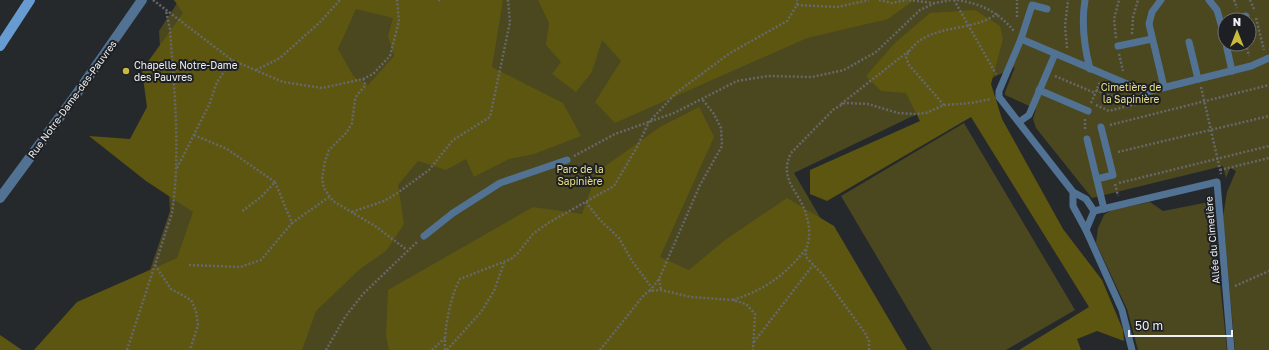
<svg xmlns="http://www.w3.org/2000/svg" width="1269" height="350" viewBox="0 0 1269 350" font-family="'Golos Text',sans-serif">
  <rect width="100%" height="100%" fill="#26292c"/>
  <g fill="#4b471f" fill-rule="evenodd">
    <path d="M179,0H1269V350H1235L1223,217L1227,192L1236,171L1230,168L1226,178L1223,166L1092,198L1036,128L1033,119L1036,109L1005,95V92L1015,67L794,173L898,350H123L170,211L159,31ZM1225,20H1249V44H1225Z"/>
    <polygon points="964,123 1075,310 1006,350 932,350 841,196"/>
    <polygon points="1150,202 1163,211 1209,202 1217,255 1227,350 1138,350 1127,309 1096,243 1098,228 1104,215 1111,210"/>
  </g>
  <g fill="#5d5611" fill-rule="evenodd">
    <path d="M174,0H503L492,67L563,103L581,136L534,154L509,159L474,177L466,159L446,170L418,161L398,185L404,224L386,251L360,269L316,311L302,350H34L77,302L177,258L193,212L146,181L89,136L130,139L147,107L142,70L183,13ZM356,9L393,18L388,36L394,56L368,85L354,77L338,49Z"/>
    <polygon points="538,0 914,0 888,19 807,38 615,123 595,102 621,61 602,40 592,72 576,92 552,74 561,62 546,45 549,23"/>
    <polygon points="975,10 1000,26 1003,39 991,84 1002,119 1063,229 1102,280 1123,330 1124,341 1097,331 1077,339 1081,350 1019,350 1089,307 971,117 827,201 810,194 810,170 920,121 906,93 881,91 866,76 895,43 930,13"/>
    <polygon points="699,107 714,137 660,257 689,270 725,240 787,198 834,226 907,350 389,350 386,336 388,290 533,207 582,214 597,172 660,127"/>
    <polygon points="0,335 22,350 0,350"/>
  </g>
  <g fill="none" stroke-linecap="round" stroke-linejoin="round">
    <g stroke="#66686b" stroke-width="2.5" stroke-dasharray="2 2" stroke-linecap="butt">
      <polyline points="153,0 232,60 283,82 322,88 363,79 373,74 390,56 399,21 397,0"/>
      <polyline points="438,0 442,0"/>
      <polyline points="879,0 892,3 907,0"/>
      <polyline points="909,0 934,3"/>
      <polyline points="954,0 996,74"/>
      <path d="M957,0C982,4 998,12 1014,31"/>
      <polyline points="1234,0 1237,8"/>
      <polyline points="1250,0 1254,9"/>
      <polyline points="797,5 837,7 869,0"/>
      <polyline points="1017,17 1017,0"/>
      <polyline points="1256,18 1264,50"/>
      <polyline points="1132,34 1133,17 1138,0"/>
      <polyline points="1116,38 1114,19 1119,0"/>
      <polyline points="1246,44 1249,56"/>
      <polyline points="1067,48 1065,26 1068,0"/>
      <polyline points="1119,54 1123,71"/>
      <polyline points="256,70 280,58 320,22 340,0"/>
      <polyline points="1055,76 1095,93"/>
      <polyline points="363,79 365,81 365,86 357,95 355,100 352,123 347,132 329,150 325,161 322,179 324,188 333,201 375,226 407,250"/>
      <polyline points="1201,87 1221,174"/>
      <polyline points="1096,90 1132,105"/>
      <polyline points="1091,103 1100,82"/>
      <polyline points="841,104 910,50"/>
      <path d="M944,105L909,65L906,57C920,28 954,31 981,22C987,20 993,16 998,14"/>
      <polyline points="1096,105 1109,111 1143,102"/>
      <polyline points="1085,119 1085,130"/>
      <polyline points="1110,125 1269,85"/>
      <polyline points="194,135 227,149 275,182 261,197 241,212"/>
      <polyline points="1118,152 1269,116"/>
      <polyline points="574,156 615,134 674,113 737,81 768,76 812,77 844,70 876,52 920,10 935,3 951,0"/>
      <polyline points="177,168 209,105 217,82 232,60"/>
      <polyline points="1220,170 1269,158"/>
      <polyline points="275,182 292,223 329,197"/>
      <polyline points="1119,183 1269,146"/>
      <polyline points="1115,184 1118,196"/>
      <polyline points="586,202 600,220 619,238 632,261 652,288"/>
      <polyline points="352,212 384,201 396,194 429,170 453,140 490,117 510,22 508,0"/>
      <polyline points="155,265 171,289 191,300 196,311 198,325 190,350"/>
      <polyline points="189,265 240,267 261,260 292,223"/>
      <polyline points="659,279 661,290"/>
      <polyline points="1235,286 1269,271"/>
      <polyline points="650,291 659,279 700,185 722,146 721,128 714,114 702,99"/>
      <path d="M733,300C766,289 784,276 806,249"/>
      <polyline points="754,342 813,265"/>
      <path d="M127,350L172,213C181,152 174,90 170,29L166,11"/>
      <polyline points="326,350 345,317 363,294 418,241"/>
      <polyline points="432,350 445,338"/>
      <path d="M445,350C444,330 450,297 460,279L511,259L518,253L533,234L548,223L614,186L637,147L649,122L676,93L730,53L787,21L797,5V0"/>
      <polyline points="447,350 481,312 494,291 504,263"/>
      <polyline points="600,350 644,295 649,291 661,290 691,297 733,300 746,304 755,314 753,350"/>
      <path d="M869,350V341L865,333L823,275L806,257C805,250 808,245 809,238C810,230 808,221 806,214C799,190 778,180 791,153L834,109L845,103L868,104L898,113L915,114L926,113L944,105L971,103L991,99"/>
    </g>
    <g stroke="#527294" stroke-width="7">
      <path d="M1085,0C1081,24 1084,46 1090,69"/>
      <polyline points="1161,0 1152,12 1149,24 1164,87"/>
      <polyline points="1209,0 1217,10 1225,38"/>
      <polyline points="1047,9 1032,5 1021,39 999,91 999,97 1073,192 1086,199 1094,211 1086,230 1073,206 1073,192"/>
      <polyline points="1230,20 1246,16"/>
      <polyline points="1021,39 1146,92 1251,66 1269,58"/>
      <polyline points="1189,42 1198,79"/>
      <polyline points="1226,44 1232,71"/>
      <polyline points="1118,46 1152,39"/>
      <polyline points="1039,90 1088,111"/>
      <polyline points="1019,122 1029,115 1055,54"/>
      <polyline points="1087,139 1104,209"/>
      <polyline points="1097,179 1113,175 1101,127"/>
      <polyline points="1094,211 1217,182 1231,350"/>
      <polyline points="1086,230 1122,310 1132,350"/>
      <polyline points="424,236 453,213 500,183 567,160"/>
    </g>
    <polyline stroke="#527294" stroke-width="10" points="0,198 73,99 142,0"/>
    <polyline stroke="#679bd2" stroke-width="10" points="0,46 30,0"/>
  </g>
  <circle fill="#c8bb3b" stroke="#1d1f22" stroke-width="1.5" cx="126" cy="71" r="4"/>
  <g text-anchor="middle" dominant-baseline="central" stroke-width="4" stroke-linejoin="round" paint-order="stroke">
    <g font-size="10" fill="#eff1f3" stroke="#1d1f22" text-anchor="start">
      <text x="134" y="65">Chapelle Notre-Dame<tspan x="134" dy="12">des Pauvres</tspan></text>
    </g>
    <g font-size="10" fill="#eae082" stroke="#1d1f22">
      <text x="1131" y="87">Cimetière de<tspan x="1131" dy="12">la Sapinière</tspan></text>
      <text x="580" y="169">Parc de la<tspan x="580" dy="12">Sapinière</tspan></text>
    </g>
    <g font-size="10" fill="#eff1f3" stroke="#1d1f22">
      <text transform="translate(72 99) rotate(-54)">Rue Notre-Dame-des-Pauvres</text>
      <text transform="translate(1212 240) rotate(-95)">Allée du Cimetière</text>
    </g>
  </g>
  <g transform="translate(1237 32)"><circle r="19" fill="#1d1f22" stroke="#717376"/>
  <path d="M0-3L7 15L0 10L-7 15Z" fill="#c8bb3b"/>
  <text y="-6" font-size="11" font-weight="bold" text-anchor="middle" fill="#eff1f3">N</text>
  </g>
  <path d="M1129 330v6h103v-6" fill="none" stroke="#eff1f3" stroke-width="2"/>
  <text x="1135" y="330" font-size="12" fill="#eff1f3" stroke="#1d1f22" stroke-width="3" paint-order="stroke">50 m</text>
</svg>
